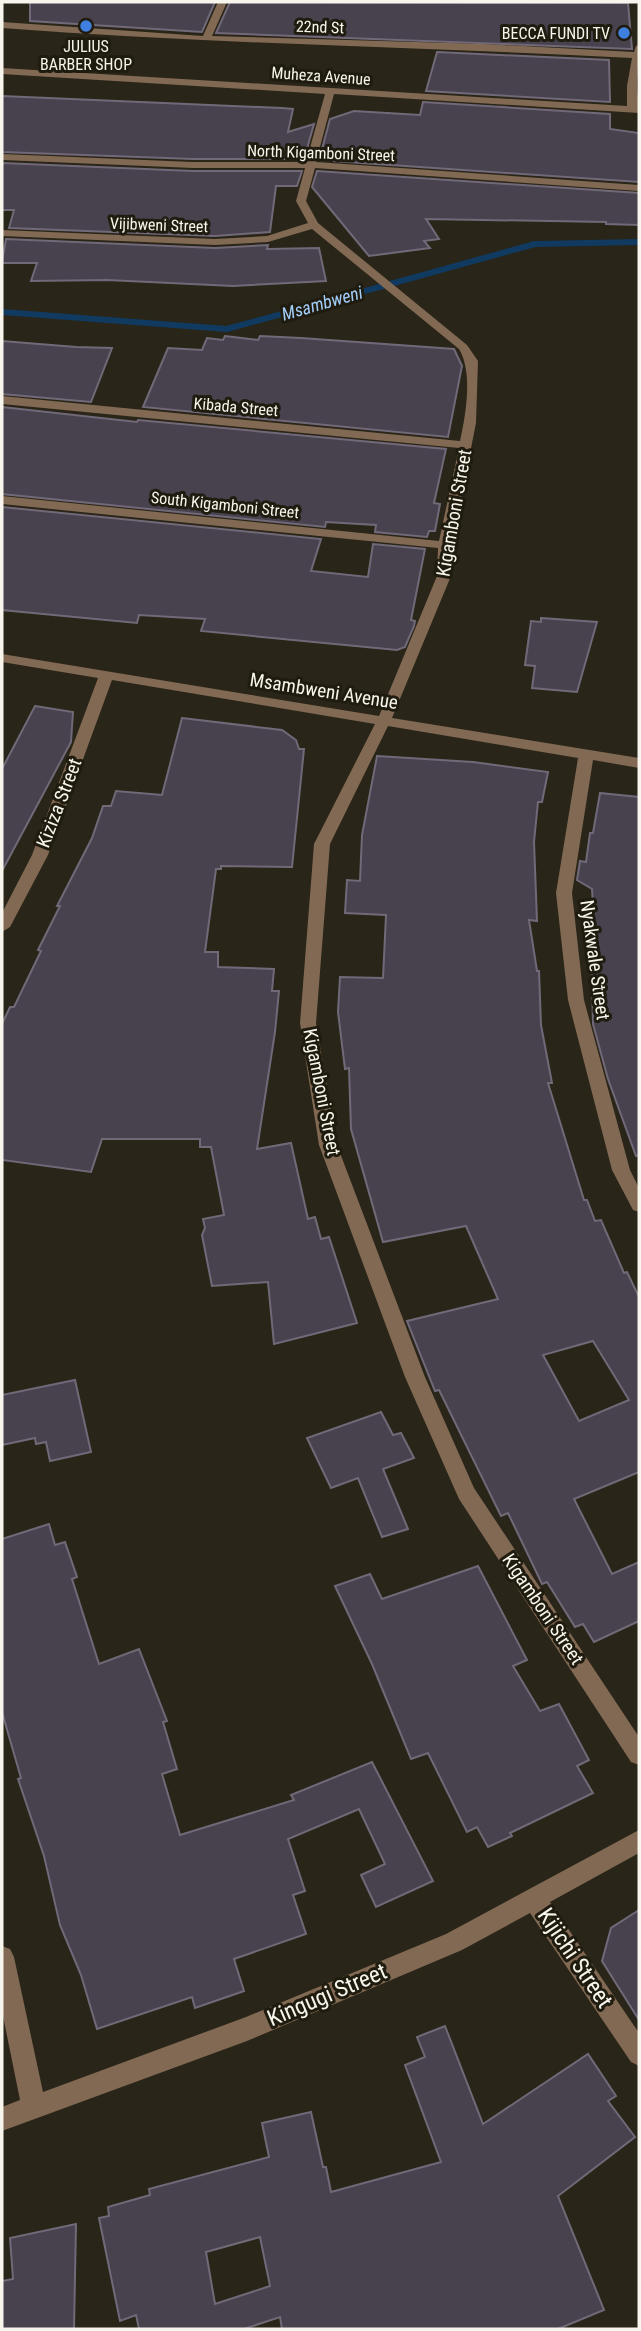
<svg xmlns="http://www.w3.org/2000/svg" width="641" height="2331" viewBox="0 0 641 2331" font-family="'Roboto Condensed',sans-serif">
  <rect width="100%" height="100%" fill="#292518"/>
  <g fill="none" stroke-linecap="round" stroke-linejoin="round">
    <polyline stroke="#103a5f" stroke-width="6" points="2,312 227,329 535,244 639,242"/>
  </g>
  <g fill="#48414e" stroke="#716978" stroke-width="2" fill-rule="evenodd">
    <polygon points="30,2 215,2 202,32 30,21"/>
    <polygon points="230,2 628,3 632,49 216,33"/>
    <polygon points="437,52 609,60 610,102 426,91"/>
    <polygon points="2,96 282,108 293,109 288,132 314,124 304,159 193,159 2,152"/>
    <polygon points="423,102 610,114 610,129 639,133 639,182 319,160 330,119 354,111 420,115"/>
    <polygon points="2,163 193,171 302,171 297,186 276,186 270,232 215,236 9,228 14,210 2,210"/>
    <polygon points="317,171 639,193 639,225 606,224 606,222 426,219 439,239 424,241 430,248 369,256 312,187"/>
    <polygon points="6,239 215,248 268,245 267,249 319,248 326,281 233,286 107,280 31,281 37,263 2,263"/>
    <polygon points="225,336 258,340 260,336 301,338 454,349 462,366 448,437 143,407 168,348 202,350 207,338 223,340"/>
    <polygon points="2,341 76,347 112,348 91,402 2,394"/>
    <polygon points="2,407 137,422 138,420 446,449 434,503 440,504 435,531 429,531 427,537 375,532 376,525 326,522 325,527 2,494"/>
    <polygon points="2,507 321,539 311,571 368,577 373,544 425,549 411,620 415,621 414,626 405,647 397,650 201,631 205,619 139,615 137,623 2,610"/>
    <polygon points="541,618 597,622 577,692 532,688 535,666 525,665 531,621 541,622"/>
    <polygon points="35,706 73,712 71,742 2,871 2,769"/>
    <polygon points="182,718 282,730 296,740 299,749 304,749 292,867 221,866 221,869 216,869 205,952 218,952 218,967 274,969 272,991 279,991 275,1032 257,1149 291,1143 308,1219 315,1217 321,1239 329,1237 357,1323 274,1344 268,1282 212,1286 202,1235 205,1228 203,1219 224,1215 211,1147 200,1147 200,1139 102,1139 91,1172 2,1160 2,1024 10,1007 14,1007 41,951 38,950 60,906 57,906 92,838 103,806 111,806 116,791 162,795"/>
    <path d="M377,756L473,762L548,772L542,802H538L534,842L537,921L529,920L537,971H539L541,1025L552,1083H548L584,1200H587L595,1221L601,1220L624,1273L627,1272L639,1297V1472L574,1499L612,1574L639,1562V1621L594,1642L583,1624L575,1627L547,1582L542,1584L508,1513L501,1516L439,1390L435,1391L407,1321L498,1299L466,1226L383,1242L351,1129L349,1068L345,1069L338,1012L340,977L383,978L386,915L345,913L347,880L360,881L362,835ZM593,1341L629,1400L579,1421L543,1355Z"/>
    <polygon points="600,793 639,797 639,1155 636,1156 608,1079 593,1024 591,938 595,938 592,889 577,880 580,861 586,862 590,833 593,833"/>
    <polygon points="75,1380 91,1452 50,1461 46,1442 36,1444 35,1438 2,1445 2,1395"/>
    <polygon points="381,1412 393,1435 401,1433 414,1458 383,1469 408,1529 382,1537 358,1478 331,1488 307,1438"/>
    <polygon points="49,1524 55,1545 65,1542 77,1577 72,1579 99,1664 139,1649 167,1721 163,1722 177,1769 162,1774 180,1835 294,1800 291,1795 372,1762 433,1881 376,1907 361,1875 385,1864 359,1809 288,1839 305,1891 293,1895 306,1934 234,1959 244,1991 195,2008 192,1997 97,2029 81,1975 60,1925 44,1856 18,1779 21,1778 2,1712 2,1539"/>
    <polygon points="478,1566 527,1660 513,1666 540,1711 559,1704 589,1760 577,1766 593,1793 510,1833 512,1836 488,1847 477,1827 467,1832 428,1753 411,1759 372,1664 335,1586 370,1574 382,1599"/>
    <polygon points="639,1910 639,2020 602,1961 611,1928"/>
    <path d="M445,2026L483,2124L588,2054L616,2096L608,2101L635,2137L558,2196L604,2310L558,2329H282L280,2317L244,2329H139L136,2315L120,2321L99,2218L109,2216L108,2207L150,2195L149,2189L269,2157L262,2123L311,2112L323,2167H326L331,2192L441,2162L405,2065L425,2057L417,2037ZM260,2237L270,2286L215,2304L206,2252Z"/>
    <polygon points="76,2224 74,2329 2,2329 2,2281 13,2279 10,2238"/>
  </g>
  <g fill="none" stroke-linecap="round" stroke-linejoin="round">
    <g fill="#816953" fill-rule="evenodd">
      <path d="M218,2H227L212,36L484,44L634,52L636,46L639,45L637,86L639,113L334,94L316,162L639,185V191L315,168L306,201L318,223L467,345L478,361L476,423L452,545L451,576L392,718L639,758V768L593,760L572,893L584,1000L630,1170L639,1188V1212L633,1210L612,1170L568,1000L556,893L578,758L388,726L330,844L316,1023L337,1145L425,1377L474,1488L639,1737V1765L631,1762L459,1499L405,1377L319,1145L300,1023L314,844L375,724L112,680L48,855L10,927L2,932V913L32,855L98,678L2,662V654L379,716L437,576L438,548L2,504V496L439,541L459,448L2,404V396L460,441C466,414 473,372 459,349L312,229L268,242L215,245L2,236V230L215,239L267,236L308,223L296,201L305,168H193L2,160V154L193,162H306L325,94L2,74V68L627,106V86L632,58C422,47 212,44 2,28V22L203,36Z"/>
      <polygon points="639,1830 639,1853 550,1902 639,2033 639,2066 631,2062 530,1913 462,1950 247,2041 2,2131 2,2107 20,2100 2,2011 2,1946 10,1949 14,1957 43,2092 246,2017 446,1934"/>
    </g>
  </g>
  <g fill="#3f7fe0" stroke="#1f1c0f" stroke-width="2.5">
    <circle cx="86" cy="26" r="7"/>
    <circle cx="624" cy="33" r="7"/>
  </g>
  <g text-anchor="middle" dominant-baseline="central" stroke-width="6" stroke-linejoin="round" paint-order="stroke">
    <g font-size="16" fill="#f7f5ec" stroke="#1f1c0f">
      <text transform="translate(320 27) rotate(2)">22nd St</text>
      <text transform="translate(321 76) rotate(4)">Muheza Avenue</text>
      <text transform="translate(321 153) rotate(2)">North Kigamboni Street</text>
      <text transform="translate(159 225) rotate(2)">Vijibweni Street</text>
      <text transform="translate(236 407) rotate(5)">Kibada Street</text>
      <text transform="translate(225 505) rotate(6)">South Kigamboni Street</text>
    </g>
    <g font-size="16" fill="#f7f5ec" stroke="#1f1c0f" text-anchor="end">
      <text x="610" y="33">BECCA FUNDI TV</text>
      <text x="86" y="46" text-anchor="middle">JULIUS<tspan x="86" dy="18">BARBER SHOP</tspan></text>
    </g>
    <g font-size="18" font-style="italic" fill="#a3cefa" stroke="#1f1c0f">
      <text transform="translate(322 303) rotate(-16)">Msambweni</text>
    </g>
    <g font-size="19" fill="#f7f5ec" stroke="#1f1c0f">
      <text transform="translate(454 513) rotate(-80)">Kigamboni Street</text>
      <text transform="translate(324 691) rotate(9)">Msambweni Avenue</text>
      <text transform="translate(59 803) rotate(-69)">Kiziza Street</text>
      <text transform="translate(595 960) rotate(82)">Nyakwale Street</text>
      <text transform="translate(322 1092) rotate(79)">Kigamboni Street</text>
      <text transform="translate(543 1609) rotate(56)">Kigamboni Street</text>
    </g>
    <g font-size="23" fill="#f7f5ec" stroke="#1f1c0f">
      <text transform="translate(575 1958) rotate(56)">Kijichi Street</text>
      <text transform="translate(327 1995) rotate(-23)">Kingugi Street</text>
    </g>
  </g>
  <rect width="641" height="2331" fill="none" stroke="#f7f5ec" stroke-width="7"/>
</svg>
